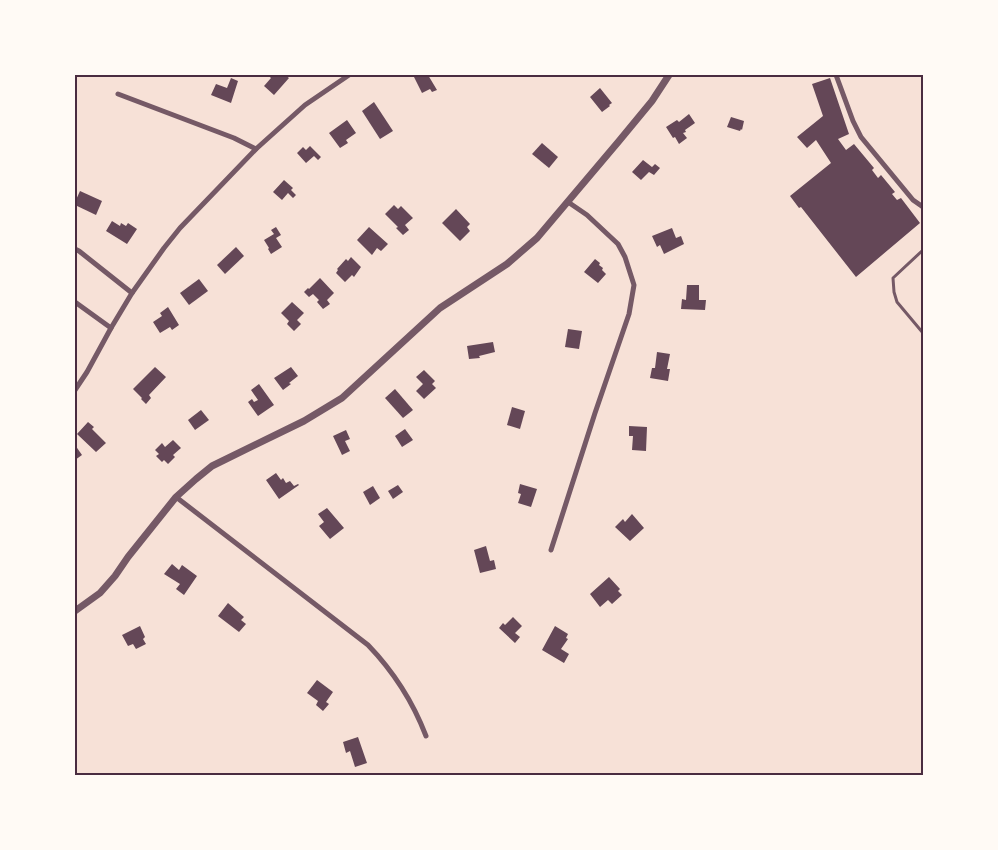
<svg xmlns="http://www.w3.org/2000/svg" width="998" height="850" viewBox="0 0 998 850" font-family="'Varela Round',sans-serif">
  <rect width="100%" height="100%" fill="#f7e1d7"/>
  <g fill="#644757">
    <polygon points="268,75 285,75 289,78 274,95 264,86 271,78"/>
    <polygon points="413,75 421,75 422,77 428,75 437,90 432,92 430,89 422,93"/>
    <polygon points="231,78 238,81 231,103 211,95 216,84 227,88"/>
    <polygon points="830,78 849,134 838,139 846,150 854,144 874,168 872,170 878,178 881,175 895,192 892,194 897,200 901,198 920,223 856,277 801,207 799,208 790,196 831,163 816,140 807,148 797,137 823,116 812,84"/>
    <polygon points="600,88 612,103 609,105 610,106 602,112 590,97"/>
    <polygon points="374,102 393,131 380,139 362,111"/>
    <polygon points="689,114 695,123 685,130 686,132 683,133 687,138 679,144 675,137 673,138 666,127 677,120 679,122"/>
    <polygon points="731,117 744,121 742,130 741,129 740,131 727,127"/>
    <polygon points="347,120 356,133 346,140 348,143 340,148 329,133"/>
    <polygon points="542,143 558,157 549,168 532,154"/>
    <polygon points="310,146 321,157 318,160 314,156 306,163 297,153 303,147 306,150"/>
    <polygon points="643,160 652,167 655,164 660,168 654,175 649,172 641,180 632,172"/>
    <polygon points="284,180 293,188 291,190 296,195 293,198 288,193 282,200 273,192"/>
    <polygon points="80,191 102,201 96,215 75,205 75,202"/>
    <polygon points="394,205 398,209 401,206 413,218 405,225 409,230 403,235 396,228 398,227 385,214"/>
    <polygon points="456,209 470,224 467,227 470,231 460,241 442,223"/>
    <polygon points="112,221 120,226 121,223 126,226 128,223 137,229 127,244 106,231"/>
    <polygon points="276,227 281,235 276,238 282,247 271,254 268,249 269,248 264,240 274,234 271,230"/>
    <polygon points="369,227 388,244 381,251 377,248 372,255 357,240"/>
    <polygon points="672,228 676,238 681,236 684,244 664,254 660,245 657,247 652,236"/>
    <polygon points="236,247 244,256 225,274 217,265"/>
    <polygon points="351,257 361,267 354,277 352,275 345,282 336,273 338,270 337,269 346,259 348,261"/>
    <polygon points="595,259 600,263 599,265 603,268 602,270 606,274 598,283 584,272"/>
    <polygon points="320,278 334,293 327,300 330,304 323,309 317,302 319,300 313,294 309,297 304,292 308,288 309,289"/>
    <polygon points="199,279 208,291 189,305 180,293"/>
    <polygon points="687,285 699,285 699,300 706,300 705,310 681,309 682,299 686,300"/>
    <polygon points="292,302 304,313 297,320 301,324 294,331 287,324 289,321 281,313"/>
    <polygon points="168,307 179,325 172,330 170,327 160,333 153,322 162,316 160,313"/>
    <polygon points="568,329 582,331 579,349 565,347"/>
    <polygon points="493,342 495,352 479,356 480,358 469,359 467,346"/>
    <polygon points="657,352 670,354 667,369 670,369 668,381 650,378 652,368 655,368"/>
    <polygon points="155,367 166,377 149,395 151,398 146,404 141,399 142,398 133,389"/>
    <polygon points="291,367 298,376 289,383 291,384 283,390 274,378"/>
    <polygon points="424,370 435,381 432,384 436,388 424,399 416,391 423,384 416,377"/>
    <polygon points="259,384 274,405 258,416 248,402 252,399 254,402 258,400 251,390"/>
    <polygon points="395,389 413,410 403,418 385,398"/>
    <polygon points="512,407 525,411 520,429 507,425"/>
    <polygon points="201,410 209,420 195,430 188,420"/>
    <polygon points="88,422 94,427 92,429 106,443 96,452 77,434"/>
    <polygon points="629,426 647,427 646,451 632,450 633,436 629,436"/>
    <polygon points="405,429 413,440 402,447 395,436"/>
    <polygon points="346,430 350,439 345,441 350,451 342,455 333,436"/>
    <polygon points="173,440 181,448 173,455 175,457 168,464 164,460 162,462 156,456 159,454 155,450 162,443 165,447"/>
    <polygon points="75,445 82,455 75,460"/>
    <polygon points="276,473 281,480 283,478 286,483 290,481 294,486 298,484 299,485 279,499 266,480"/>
    <polygon points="520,484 537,489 531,507 518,503 521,494 518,493"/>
    <polygon points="398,485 403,492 393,499 388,491"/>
    <polygon points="373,486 380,498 370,505 363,492"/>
    <polygon points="327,508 344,528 330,539 319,526 324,522 318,514"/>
    <polygon points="632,514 644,528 630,541 615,527 623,519 625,522"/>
    <polygon points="486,546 490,561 494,560 496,569 480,573 474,550"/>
    <polygon points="172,564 179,570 182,565 197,576 184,595 176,589 180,584 164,574"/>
    <polygon points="609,577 620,589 618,591 622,595 612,604 608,600 600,607 590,594"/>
    <polygon points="228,603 244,617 241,620 246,624 239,632 218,616"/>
    <polygon points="513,617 522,626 515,633 520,637 515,643 499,628 503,623 505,625"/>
    <polygon points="140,626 145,637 143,639 146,644 136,649 133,644 128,646 122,635"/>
    <polygon points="555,626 568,634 566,638 568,639 561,649 569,654 564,663 542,650"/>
    <polygon points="317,680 333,692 326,702 329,704 323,711 316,705 318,701 307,693"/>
    <polygon points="358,737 367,763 355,767 350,751 346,753 343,742"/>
  </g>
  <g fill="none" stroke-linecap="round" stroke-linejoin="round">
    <polyline stroke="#755966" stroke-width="3" points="923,250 893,278 894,292 897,302 923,333"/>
    <g stroke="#755966" stroke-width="5">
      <polyline points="836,75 853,121 861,137 913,200 923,207"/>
      <polyline points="118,94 234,138 256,149"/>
      <polyline points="75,249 79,251 132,293"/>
      <polyline points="75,302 111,328"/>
      <polyline points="75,390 87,372 111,328 132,293 164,248 180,228 256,149 305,105 349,75"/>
      <path d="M176,497L368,645C394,672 413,702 426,736"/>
      <polyline points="551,550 595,413 629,314 634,285 625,257 618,244 587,215 568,202"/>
    </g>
    <polyline stroke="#755966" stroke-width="7" points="75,611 100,593 115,576 128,557 176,497 196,479 212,466 304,421 342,398 440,308 507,264 537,238 619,141 652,101 669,75"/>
  </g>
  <rect width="998" height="850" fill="none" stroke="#fffaf5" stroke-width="153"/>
  <rect x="76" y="76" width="846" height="698" fill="none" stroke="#4a2c40" stroke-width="2"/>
</svg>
